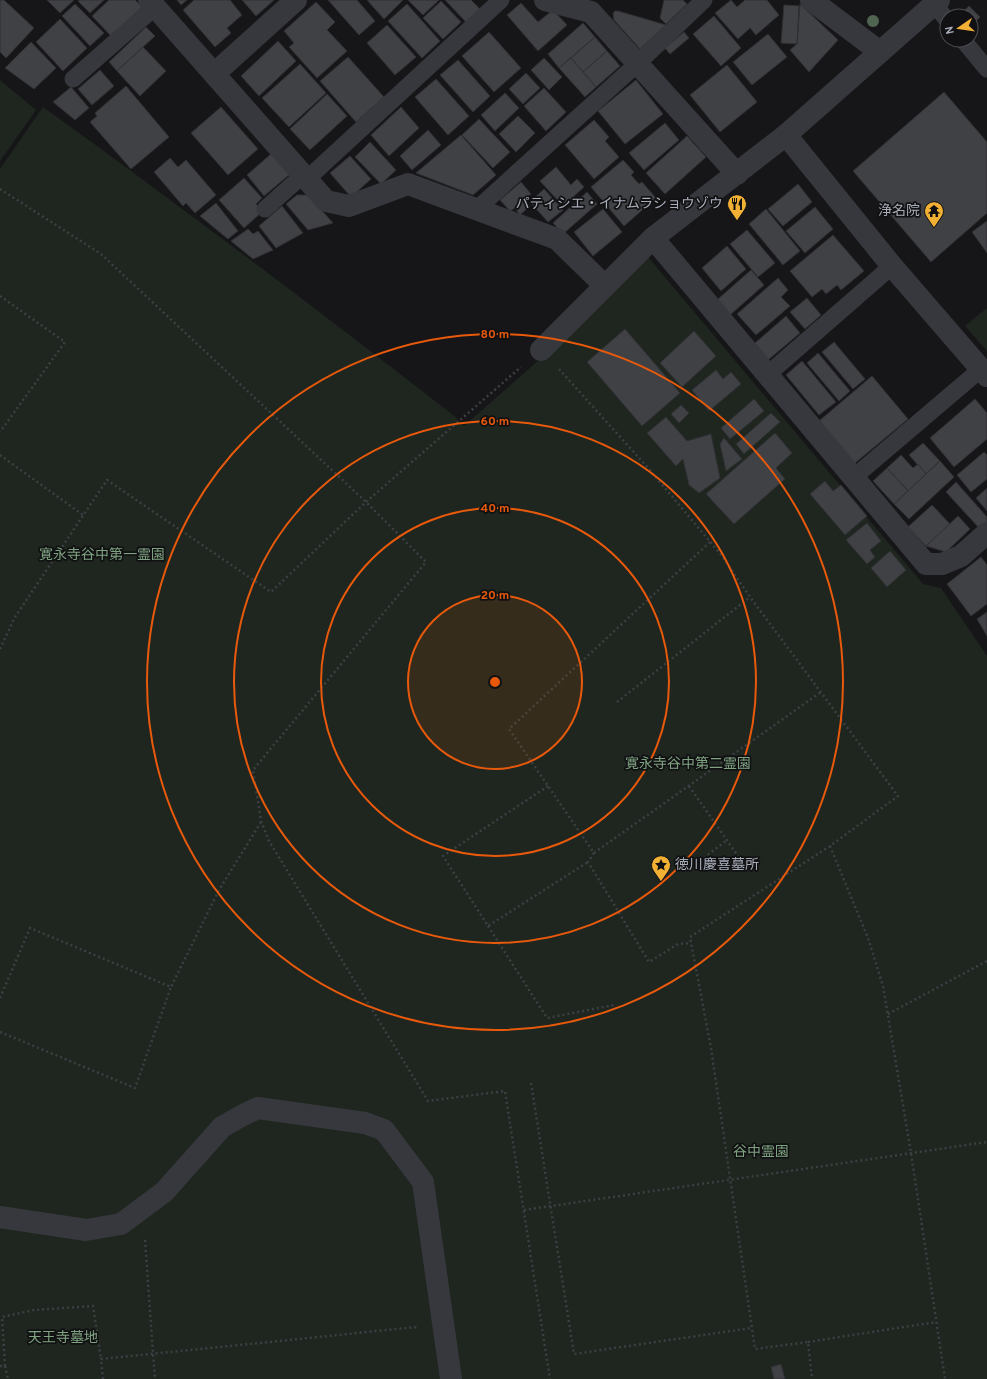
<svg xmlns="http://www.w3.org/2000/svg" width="987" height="1379" viewBox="0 0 987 1379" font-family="Overpass,'Noto Sans JP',sans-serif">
  <rect width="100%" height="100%" fill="#161618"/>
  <g fill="#1e261f">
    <polygon points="0,80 36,110 0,161"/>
    <path d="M43,107C182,207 318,310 453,415L464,426L540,359L648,257L923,584L941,588L987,656V1379H0V169Z"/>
    <polygon points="987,308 987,351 965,326"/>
  </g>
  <g fill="#404145" stroke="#303034">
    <polygon points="0,0 4,0 34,28 6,58 0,52"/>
    <polygon points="47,0 74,0 60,13"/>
    <polygon points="80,0 104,0 90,13 78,1"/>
    <polygon points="109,0 135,0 142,7 111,36 92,16"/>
    <polygon points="177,0 187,0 181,5"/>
    <polygon points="194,0 230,0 242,15 227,28 231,33 215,47 183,10"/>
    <polygon points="242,0 274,0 256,16"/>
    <polygon points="328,0 357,0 375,21 359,35"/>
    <polygon points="367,0 403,0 384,19"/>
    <polygon points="408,0 439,0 423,15"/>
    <polygon points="445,0 471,0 480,9 466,22"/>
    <polygon points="664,0 683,0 687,4 666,24 660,18"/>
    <polygon points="731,0 737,7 745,0 767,0 779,15 756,35 750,28 738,39 715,13"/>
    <polygon points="441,1 461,22 443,39 423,18"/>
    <polygon points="316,2 335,22 327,30 347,51 317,78 289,47 294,43 284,31"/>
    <polygon points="521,3 538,22 553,10 567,25 538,51 507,15"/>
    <polygon points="75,4 104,33 90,46 62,16"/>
    <polygon points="407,4 440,41 422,58 388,21"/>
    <polygon points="800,4 838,40 809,72 790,50 797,44"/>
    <polygon points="784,5 799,6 797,44 781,43"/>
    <polygon points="969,6 980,17 971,26 971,16 959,16"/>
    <polygon points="615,11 618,11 666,25 640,49 614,20 613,13"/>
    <polygon points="714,16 741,48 721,66 693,34"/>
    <polygon points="60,19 87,48 63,71 36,42"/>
    <polygon points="583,23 595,37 559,68 548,54"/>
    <polygon points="387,25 416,57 395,75 367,43"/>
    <polygon points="146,27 155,36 117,71 109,62"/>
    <polygon points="489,32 521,68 494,92 462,56"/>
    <polygon points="684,32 689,38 670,54 665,48"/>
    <polygon points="768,34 787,57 752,85 733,62"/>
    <polygon points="595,37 607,51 583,72 571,58"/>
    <polygon points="278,41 296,61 259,96 241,76"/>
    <polygon points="31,42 56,68 34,89 5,68"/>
    <polygon points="143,47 166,71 140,96 117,71"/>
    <polygon points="607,51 620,66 596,87 583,72"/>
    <polygon points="348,57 384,97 356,122 320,81"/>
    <polygon points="544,58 562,77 549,90 531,70"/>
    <polygon points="571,58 596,87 585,97 559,68"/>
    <polygon points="458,60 490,96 473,112 440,75"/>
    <polygon points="300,64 326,93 289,127 262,98"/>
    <polygon points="727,65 757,102 720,132 690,95"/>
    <polygon points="100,70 114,86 92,105 78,89"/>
    <polygon points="526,73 540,88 523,104 509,89"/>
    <polygon points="436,79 469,116 448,135 415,97"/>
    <polygon points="636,80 663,114 625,144 598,111"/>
    <polygon points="126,86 169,137 131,169 90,122 97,116 95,113"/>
    <polygon points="71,87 89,108 75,120 53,102"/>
    <polygon points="544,88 566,112 546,131 524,106"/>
    <polygon points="944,92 987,142 987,213 931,262 853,171"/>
    <polygon points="505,93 519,108 495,131 481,115"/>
    <polygon points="327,94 347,116 310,150 290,129"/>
    <polygon points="221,107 258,149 228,175 191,133"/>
    <polygon points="401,107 419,128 389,156 371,135"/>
    <polygon points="518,116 535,133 516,152 499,134"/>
    <polygon points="479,119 510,152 493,168 462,135"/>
    <polygon points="594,120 609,137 605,141 619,157 594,179 565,145"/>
    <polygon points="665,123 679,140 644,170 629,153"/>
    <polygon points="428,130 441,145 412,170 400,156"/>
    <polygon points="461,135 496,175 473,195 416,173"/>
    <polygon points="687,136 706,157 665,194 646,173"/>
    <polygon points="370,142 396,170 381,184 355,157"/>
    <polygon points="272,153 290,174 264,196 247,175"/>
    <polygon points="350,156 371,179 351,197 330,173"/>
    <polygon points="170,158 178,167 186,160 216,195 195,213 186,203 183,206 154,172"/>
    <polygon points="623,160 634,172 631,175 639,184 642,182 656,198 624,226 591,187"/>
    <polygon points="556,167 571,185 577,179 584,187 563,206 540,181"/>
    <polygon points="244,178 262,198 256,204 262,212 244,228 219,200"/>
    <polygon points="521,182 531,194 524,199 530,206 520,215 515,208 510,211 500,200"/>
    <polygon points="798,184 812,202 783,226 768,209"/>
    <polygon points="544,189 563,210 548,222 530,202"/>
    <polygon points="587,192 597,204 563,234 553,223"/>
    <polygon points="297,195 308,195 333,223 308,230 286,204"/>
    <polygon points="216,203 238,231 228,239 200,216"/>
    <polygon points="282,206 303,233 276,248 259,226"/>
    <polygon points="815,207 833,229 805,253 786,231"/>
    <polygon points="603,209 622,232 593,256 574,232"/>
    <polygon points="766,209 800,251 783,265 749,224"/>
    <polygon points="987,221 987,253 972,232"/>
    <polygon points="248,229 253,234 258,231 273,250 253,259 231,241"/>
    <polygon points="747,230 775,263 758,277 730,244"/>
    <polygon points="833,235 864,271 841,290 837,285 826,294 822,289 812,297 790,271"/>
    <polygon points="727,246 746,269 721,291 702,268"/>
    <polygon points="751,270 764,285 730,315 717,300"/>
    <polygon points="778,278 788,290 781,297 790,306 756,335 737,314"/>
    <polygon points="807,298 821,315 805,329 790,312"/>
    <polygon points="786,316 800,333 768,360 755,343"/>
    <polygon points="625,329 680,393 642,426 587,362"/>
    <polygon points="694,331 716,356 682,387 660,363"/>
    <polygon points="834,342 865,379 853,389 822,352"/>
    <polygon points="818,353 850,391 839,401 807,363"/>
    <polygon points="802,361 836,402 819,415 786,375"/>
    <polygon points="716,370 723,379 731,372 741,384 709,411 692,390"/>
    <polygon points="872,376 908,419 855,463 819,421"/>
    <polygon points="754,399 764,411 730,439 721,428"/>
    <polygon points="975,399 987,413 987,439 954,467 930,438"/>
    <polygon points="681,405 689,413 679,423 671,414"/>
    <polygon points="771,413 780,422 744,454 736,444"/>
    <polygon points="666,417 687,441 711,434 720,478 699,493 689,485 683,459 676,466 647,433"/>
    <polygon points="775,433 792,453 776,468 785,479 734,524 706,494"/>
    <polygon points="724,438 742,459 726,471 720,444"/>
    <polygon points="923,443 940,461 926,474 909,455"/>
    <polygon points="984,452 987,455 987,479 971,492 957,475"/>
    <polygon points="901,455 913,468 918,464 926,474 908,491 887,468"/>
    <polygon points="940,461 954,477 909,519 894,504"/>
    <polygon points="887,468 908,491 894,504 873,481"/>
    <polygon points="825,481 833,491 841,485 867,516 845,535 810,494"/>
    <polygon points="956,482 987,517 987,523 980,529 946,492"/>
    <polygon points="987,488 987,511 976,498"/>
    <polygon points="932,505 950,524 926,546 908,527"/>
    <polygon points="958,516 970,529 946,552 926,546"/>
    <polygon points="867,523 881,541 870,550 875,557 867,564 846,540"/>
    <polygon points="890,551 906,570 887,587 871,568"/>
    <polygon points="981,557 987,565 987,604 971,616 947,584"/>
    <polygon points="987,612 987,636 977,619"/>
    <polygon points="781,1364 785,1379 774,1379 771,1367"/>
  </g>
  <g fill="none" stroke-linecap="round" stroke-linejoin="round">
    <g stroke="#3d3f44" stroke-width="2.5" stroke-dasharray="2 3" stroke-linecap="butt">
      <polyline points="0,189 101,254 366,502 426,562 253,770 261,821 269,841 428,1101 505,1091 550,1379"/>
      <polyline points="0,296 65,342 0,432"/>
      <polyline points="559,369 649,469 722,556 750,597 898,796 830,846 690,937 711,1048 755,1349 808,1342 812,1379"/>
      <polyline points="0,455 83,515"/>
      <polyline points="710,542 509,729 594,853 821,692"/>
      <polyline points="0,649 15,617 107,480 271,592 366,502 521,367"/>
      <polyline points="617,702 750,597"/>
      <polyline points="548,786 443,856 488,926 588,862"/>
      <polyline points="689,786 747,869"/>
      <polyline points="830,846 868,938 883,986 911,1153 945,1379"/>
      <polyline points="594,853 588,862 649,962 678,944 691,943"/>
      <polyline points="704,858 727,840"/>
      <polyline points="488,926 547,1018 614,1005"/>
      <polyline points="0,998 30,928 171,987 219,890 261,822"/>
      <polyline points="888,1014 987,961"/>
      <polyline points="0,1032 135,1088 171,987"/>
      <polyline points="531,1083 574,1354 751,1328"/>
      <polyline points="524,1210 987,1142"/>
      <polyline points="145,1240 153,1353 155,1379"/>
      <polyline points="808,1342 936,1322"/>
      <polyline points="0,1366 5,1366 8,1379"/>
      <polyline points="5,1366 2,1317 34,1310 93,1306 101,1359"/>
      <polyline points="103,1379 101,1359 417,1327"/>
    </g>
    <g stroke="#37383d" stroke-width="17">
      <polyline points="935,5 947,20"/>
      <polyline points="963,40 987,69"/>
      <polyline points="73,79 155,7"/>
      <polyline points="307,179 501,0"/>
      <polyline points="478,208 638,63 704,0"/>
      <polyline points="265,209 303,175"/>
      <polyline points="767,375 892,266"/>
      <polyline points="853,478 981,369"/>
    </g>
    <g stroke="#37383d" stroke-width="22">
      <polyline points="149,0 326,201 349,206 408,184 557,239 605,286"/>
      <polyline points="545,0 591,12 737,174"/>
      <polyline points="811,0 880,52"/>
      <polyline points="214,74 296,0"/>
      <polyline points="786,135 892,266 987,376"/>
      <polyline points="653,238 926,564 942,564 961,556 987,533"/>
      <polyline points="541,350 653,238 786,135 939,0"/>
      <polyline points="0,1217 86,1230 121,1224 164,1192 222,1127 243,1115 258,1108 365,1123 384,1130 423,1182 451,1379"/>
    </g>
  </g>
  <circle fill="#506452" cx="873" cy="21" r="6"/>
  <circle cx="495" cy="682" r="87" fill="#e8590c" fill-opacity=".12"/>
  <g fill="none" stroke="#e8590c" stroke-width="2">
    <circle cx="495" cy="682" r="87"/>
    <circle cx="495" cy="682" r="174"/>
    <circle cx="495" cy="682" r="261"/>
    <circle cx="495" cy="682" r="348"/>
  </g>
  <defs>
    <g id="restaurant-pin" transform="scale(1)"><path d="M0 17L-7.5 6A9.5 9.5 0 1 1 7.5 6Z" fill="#f2b134" stroke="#111113"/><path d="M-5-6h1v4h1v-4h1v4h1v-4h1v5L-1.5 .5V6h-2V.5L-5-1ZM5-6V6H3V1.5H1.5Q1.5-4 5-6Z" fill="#111"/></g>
    <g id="temple-pin" transform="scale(1)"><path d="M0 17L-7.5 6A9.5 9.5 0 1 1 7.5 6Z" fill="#f2b134" stroke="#111113"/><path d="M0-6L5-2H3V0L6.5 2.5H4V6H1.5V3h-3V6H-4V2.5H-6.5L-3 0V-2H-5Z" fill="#111"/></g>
    <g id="sight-pin" transform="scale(1)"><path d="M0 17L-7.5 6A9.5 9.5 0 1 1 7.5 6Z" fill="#f2b134" stroke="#111113"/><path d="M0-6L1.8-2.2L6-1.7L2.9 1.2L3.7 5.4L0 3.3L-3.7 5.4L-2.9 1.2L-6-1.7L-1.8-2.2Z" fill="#111"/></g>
  </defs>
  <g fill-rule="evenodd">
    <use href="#restaurant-pin" x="737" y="204"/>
    <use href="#temple-pin" x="934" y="211"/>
    <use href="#sight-pin" x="661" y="865"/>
  </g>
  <g text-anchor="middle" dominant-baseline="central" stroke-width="3.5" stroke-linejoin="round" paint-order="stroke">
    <g font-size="14" fill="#a8adb8" stroke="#111113" text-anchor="end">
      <text x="723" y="204">パティシエ・イナムラショウゾウ</text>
      <text x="920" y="211">浄名院</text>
      <text x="675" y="865" text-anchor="start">徳川慶喜墓所</text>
    </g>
    <g font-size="14" fill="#7fa381" stroke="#111113">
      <text x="102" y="555">寛永寺谷中第一霊園</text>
      <text x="688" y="764">寛永寺谷中第二霊園</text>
      <text x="761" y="1152">谷中霊園</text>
      <text x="63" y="1338">天王寺墓地</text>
    </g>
  </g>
  <circle cx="495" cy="682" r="6" fill="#e8590c" stroke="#111113" stroke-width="2"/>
  <g font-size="12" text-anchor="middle" font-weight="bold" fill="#e8590c" stroke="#111113" stroke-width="3.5" stroke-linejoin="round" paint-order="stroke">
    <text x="495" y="338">80 m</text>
    <text x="495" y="425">60 m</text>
    <text x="495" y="512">40 m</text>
    <text x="495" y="599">20 m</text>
  </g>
  <g transform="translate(959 28) rotate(257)"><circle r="19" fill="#111113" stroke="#4d4f55"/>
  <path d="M0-3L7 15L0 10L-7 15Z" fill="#f2b134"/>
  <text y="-6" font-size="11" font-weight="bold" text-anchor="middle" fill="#a8adb8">N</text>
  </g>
</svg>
